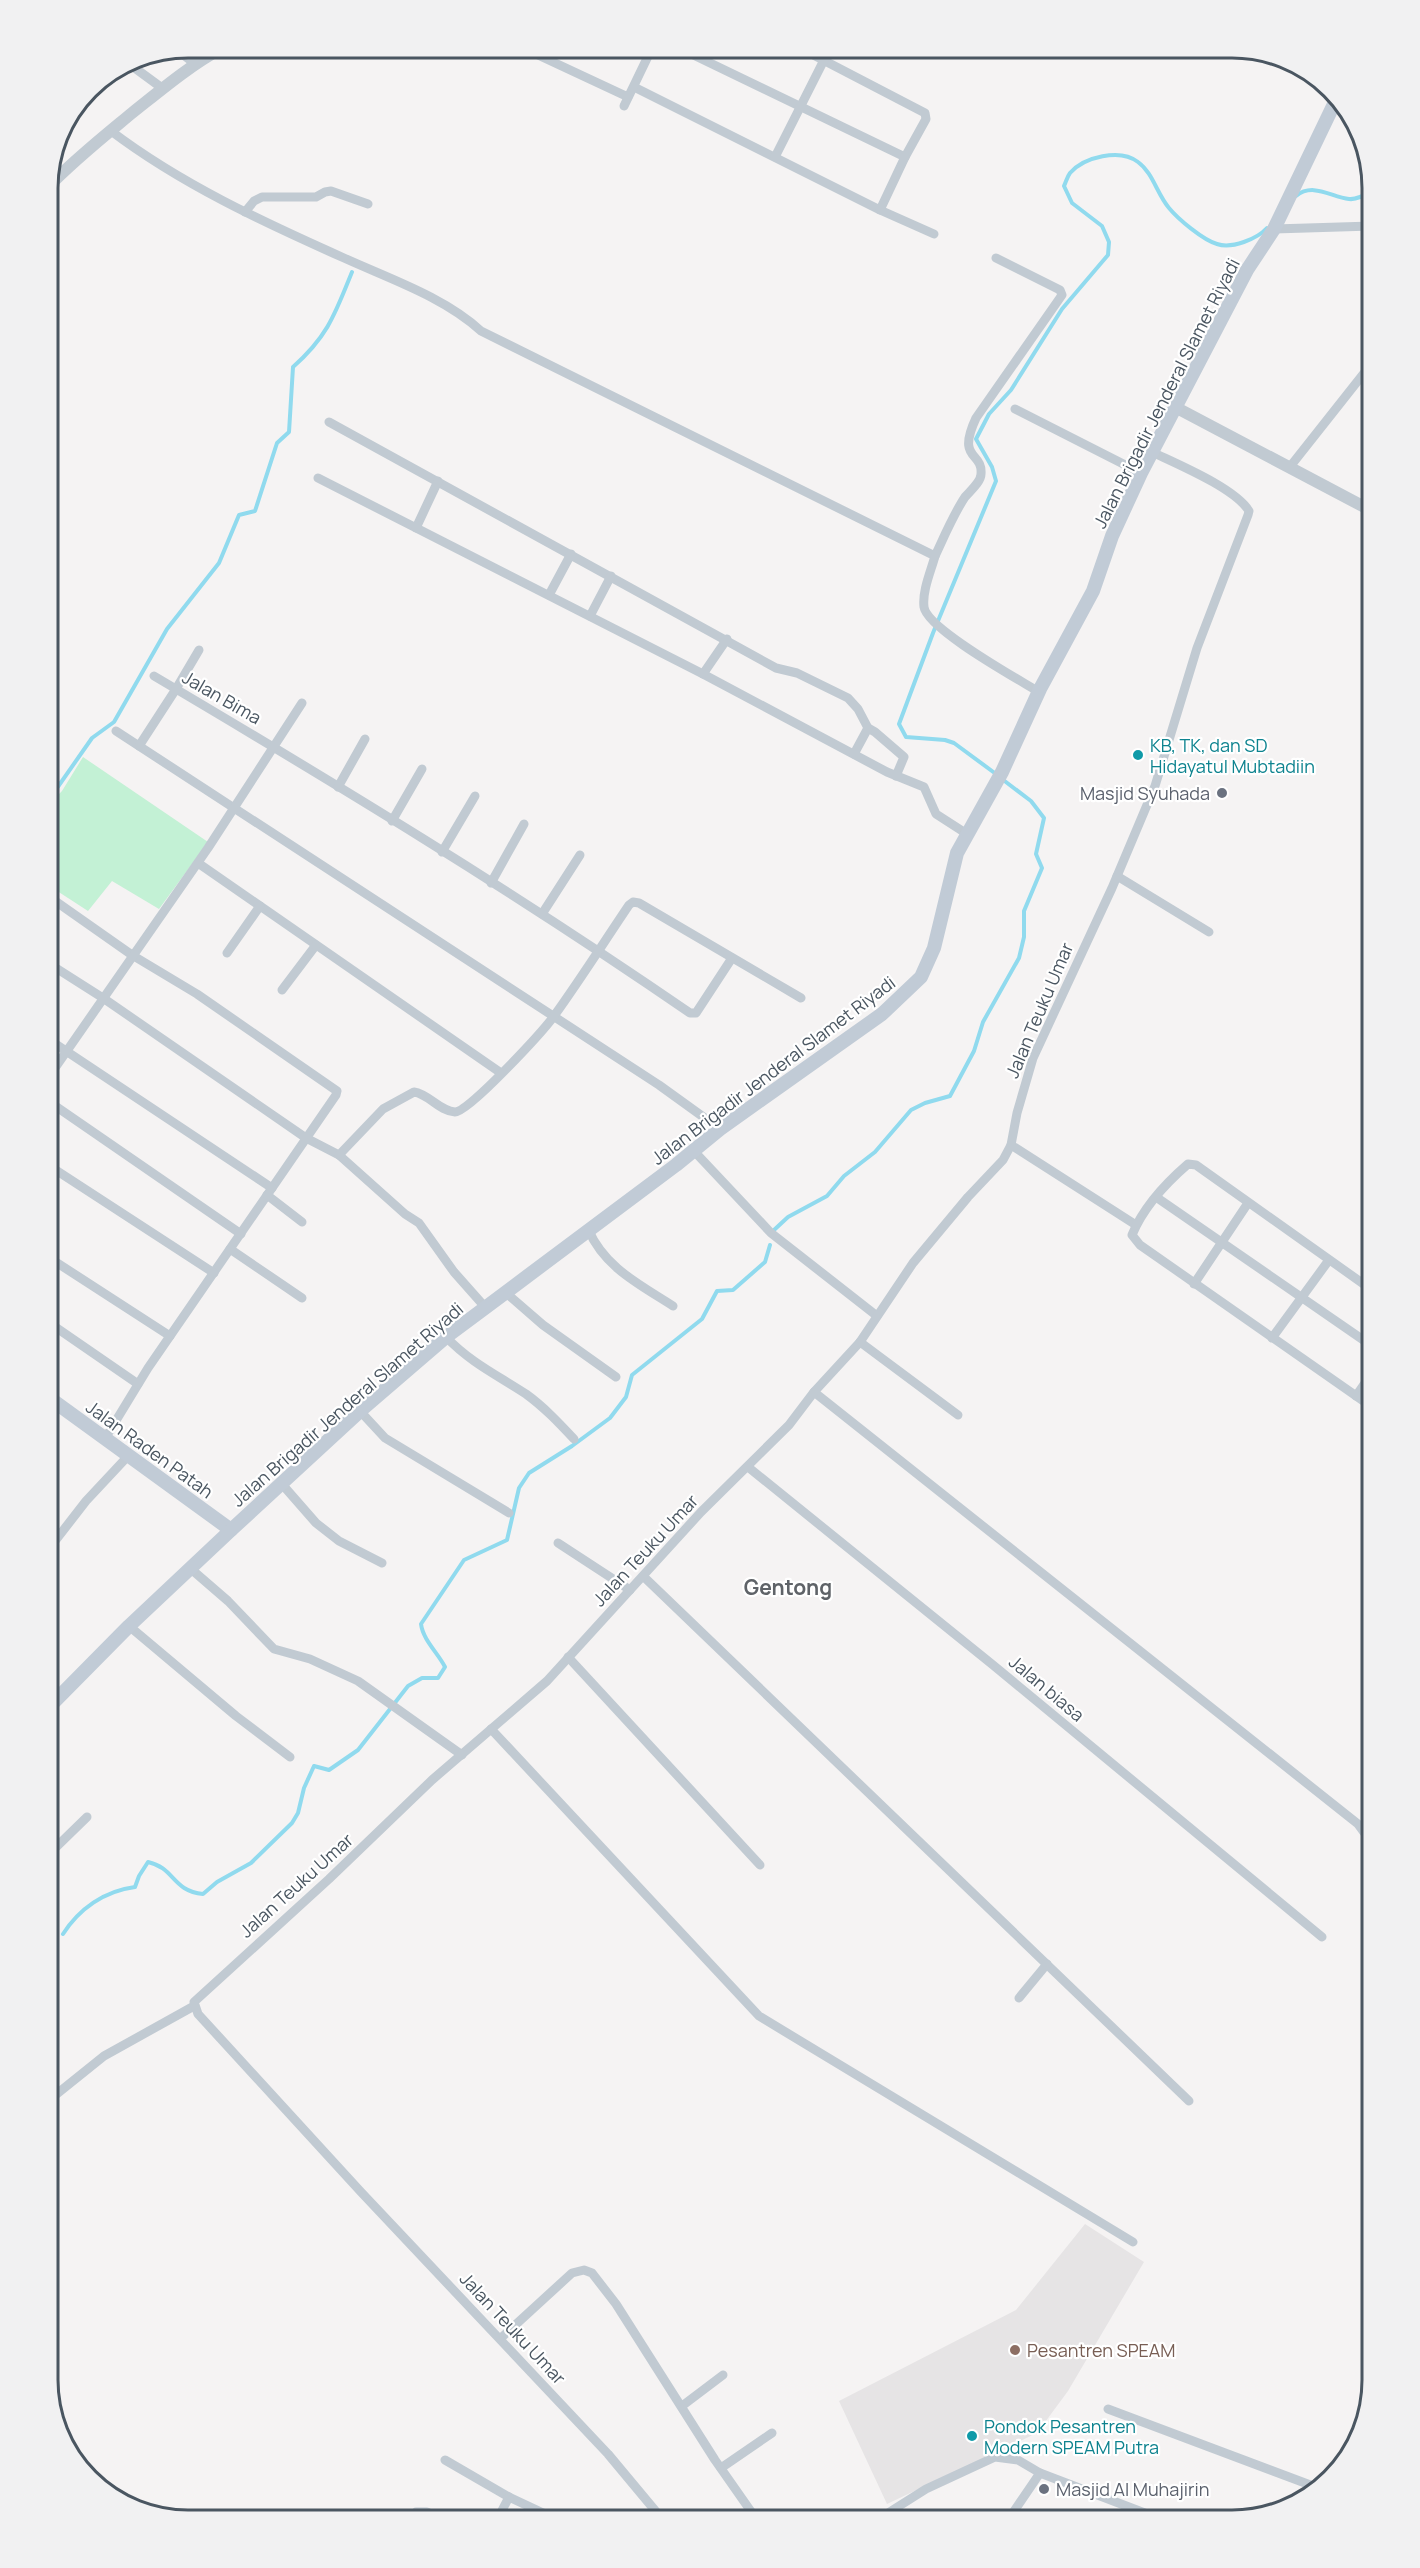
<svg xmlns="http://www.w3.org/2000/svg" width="1420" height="2568" viewBox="0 0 1420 2568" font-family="Manrope,sans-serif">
  <rect width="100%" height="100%" fill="#f5f3f3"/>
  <polygon fill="#e6e4e5" points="1085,2224 1144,2262 1068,2391 1037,2433 887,2504 839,2401 1016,2310"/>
  <polygon fill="#c3f1d5" points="83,757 208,842 159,909 112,881 88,911 48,885 48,805 62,791"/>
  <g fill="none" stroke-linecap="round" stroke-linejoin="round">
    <g stroke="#90daee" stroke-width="4">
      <path d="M1296,196C1313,182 1331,197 1349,199C1357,200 1365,195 1372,191"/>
      <path d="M996,774L954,743L945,740L906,737L899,724L933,633L996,481L992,467L976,439L989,414L1011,390L1062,309L1108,255L1109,242L1102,226L1072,203L1064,186C1066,182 1067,177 1070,173C1084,157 1120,148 1138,162C1153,173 1157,194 1169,208C1178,219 1203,240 1217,244C1232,249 1257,239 1267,228"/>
      <path d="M48,801L92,738L114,722L167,629L219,563L239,515L255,511L277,443L289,432L293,367C328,336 335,314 352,272"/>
      <polyline points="774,1230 788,1217 827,1196 844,1176 875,1152 911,1110 925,1103 950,1096 974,1051 983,1022 1019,958 1024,937 1024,911 1042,868 1036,854 1044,818 1031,801 1002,779"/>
      <path d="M63,1934C79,1909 104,1891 135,1887L139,1876L148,1862C175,1868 172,1891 203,1894L217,1882L251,1863L292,1823L298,1813L304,1788L314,1766L329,1770L358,1750L408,1686L422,1678H438L445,1667C438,1653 423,1640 421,1624L464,1560L507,1540L519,1488L529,1473L572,1446L610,1418L626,1397L632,1375L702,1319L717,1291L733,1290L765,1262L770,1245"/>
    </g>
    <g stroke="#c1cad2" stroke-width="9">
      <polyline points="523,48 628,97"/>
      <polyline points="679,48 905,157 926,119 925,113 800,48"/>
      <polyline points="177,50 195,64"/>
      <polyline points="128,63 162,88"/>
      <polyline points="634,87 880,210"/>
      <polyline points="624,106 652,48"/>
      <path d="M111,131C181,184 263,222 344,258C390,279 444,297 481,331L935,556C931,571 922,591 924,607C927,629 1018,679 1039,692"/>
      <polyline points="775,157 824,60"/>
      <polyline points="905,157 880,210 934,234"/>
      <polyline points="245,212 254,201 262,197 316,197 325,192 331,191 368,204"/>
      <polyline points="1274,229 1372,226"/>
      <polyline points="1015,409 1141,473"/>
      <polyline points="329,422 776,668 797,673 848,698 858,709 868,728 875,732 904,757 896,776"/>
      <polyline points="1289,468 1372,363"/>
      <polyline points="318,478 703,674 887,772 924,787 936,814 967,834"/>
      <polyline points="416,528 438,481"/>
      <path d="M935,556C944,537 953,515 965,497C970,491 981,482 981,474C983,451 956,461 976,418L1062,295L1060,290L996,258"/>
      <polyline points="549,595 571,554"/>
      <polyline points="590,616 611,576"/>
      <polyline points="703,674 727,639"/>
      <path d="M154,676C335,783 516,893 690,1013H696L732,958"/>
      <polyline points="116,731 659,1085 720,1129"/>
      <polyline points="139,746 176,689 199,650"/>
      <polyline points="854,754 868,728"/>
      <polyline points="338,787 365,739"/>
      <polyline points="392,821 422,769"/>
      <polyline points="442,852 475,796"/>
      <polyline points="198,863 501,1073"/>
      <polyline points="1117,876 1209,932"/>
      <polyline points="491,883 524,824"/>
      <polyline points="48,896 132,955 197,994 337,1091 336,1095 148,1368 106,1437"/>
      <polyline points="542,914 580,855"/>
      <polyline points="227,953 260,906"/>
      <path d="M48,963L103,998L306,1138L339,1155L383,1109L414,1092C429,1094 439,1111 455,1112C469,1112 543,1031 554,1016C580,980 604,942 629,905L633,902L639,903L801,998"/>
      <polyline points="282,990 316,945"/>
      <polyline points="48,1039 272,1188"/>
      <polyline points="48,1078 208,848 302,703"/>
      <polyline points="48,1101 241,1234"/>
      <polyline points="1011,1145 1136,1225"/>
      <polyline points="693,1150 771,1233 877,1316"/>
      <polyline points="339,1155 405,1214 419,1223 454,1272 485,1307"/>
      <polyline points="48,1165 214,1273"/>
      <polyline points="267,1195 302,1222"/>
      <polyline points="1156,1197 1372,1346"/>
      <path d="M588,1229C605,1268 639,1284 673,1306"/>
      <polyline points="230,1249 302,1298"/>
      <polyline points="48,1257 170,1336"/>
      <polyline points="1194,1284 1248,1203"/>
      <polyline points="505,1292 543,1325 616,1377"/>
      <polyline points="48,1322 138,1384"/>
      <path d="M446,1337C471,1363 497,1375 526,1394C544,1407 559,1423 574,1439"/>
      <polyline points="1272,1338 1329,1260"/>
      <polyline points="860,1342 958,1415"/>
      <polyline points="814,1392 1358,1824 1369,1839 1372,1851"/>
      <polyline points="1356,1396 1372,1373"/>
      <path d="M1372,1407L1140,1245L1132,1235C1143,1208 1166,1183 1188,1164L1196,1165L1372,1290"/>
      <polyline points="360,1411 385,1438 509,1513"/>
      <polyline points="748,1467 993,1665 1322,1937"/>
      <polyline points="281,1483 316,1523 339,1541 382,1563"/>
      <polyline points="558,1543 630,1590"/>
      <polyline points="48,1550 86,1501 129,1455"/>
      <polyline points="191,1569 228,1601 274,1649 310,1659 358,1681 462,1755"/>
      <polyline points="643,1576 1189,2101"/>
      <polyline points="129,1626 236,1716 290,1757"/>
      <polyline points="568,1657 760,1865"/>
      <polyline points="491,1729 759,2016 1133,2242"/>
      <polyline points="48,1855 87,1817"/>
      <polyline points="1019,1998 1047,1964"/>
      <polyline points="48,2101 104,2056 194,2006"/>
      <polyline points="501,2338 572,2273 584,2270 592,2273 616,2304 715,2460 757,2520"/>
      <polyline points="682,2406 723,2375"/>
      <polyline points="1108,2409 1313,2486"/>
      <polyline points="445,2460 509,2497 558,2520"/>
      <polyline points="721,2468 772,2433"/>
      <polyline points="408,2520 416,2512 427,2512 443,2520"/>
      <polyline points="497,2520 509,2497"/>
      <path d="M663,2520L608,2454L361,2192L198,2014L194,2002L329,1879L432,1780L547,1681L701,1512L789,1425L814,1392L860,1342L913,1263L968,1197L1003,1160L1011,1145L1017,1113L1033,1058L1112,888L1155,786L1197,648L1248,515L1249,511C1235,488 1177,464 1152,452"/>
      <polyline points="877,2520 926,2489 995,2457 1018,2460 1040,2473 1163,2520"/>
      <polyline points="1008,2520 1040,2473"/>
    </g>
    <g stroke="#c1cad2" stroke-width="12">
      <path d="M48,187C74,160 103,137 132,113C161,90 189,66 222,48"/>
      <polyline points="1175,407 1372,511"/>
    </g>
    <g stroke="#c1cbd6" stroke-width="14">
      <polyline points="48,1397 231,1530"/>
      <polyline points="48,1708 129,1626 231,1530 360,1411 446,1337 676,1165 720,1129 882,1014 921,977 934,948 957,853 1002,772 1040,689 1093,591 1112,536 1141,473 1247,270 1274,229 1335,102"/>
    </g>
  </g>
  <g fill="#0f9aa8" stroke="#fff" stroke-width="2">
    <circle cx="1138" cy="755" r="6"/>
    <circle cx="972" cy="2436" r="6"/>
  </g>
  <g fill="#6b7280" stroke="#fff" stroke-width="2">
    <circle cx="1222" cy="793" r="6"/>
    <circle cx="1044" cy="2489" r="6"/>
  </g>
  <circle fill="#8d6e63" stroke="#fff" stroke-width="2" cx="1015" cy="2350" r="6"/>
  <g text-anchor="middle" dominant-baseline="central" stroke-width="4.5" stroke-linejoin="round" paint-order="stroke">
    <g font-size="18" fill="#4a5661" stroke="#fff">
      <text transform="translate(1166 393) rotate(-63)">Jalan Brigadir Jenderal Slamet Riyadi</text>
      <text transform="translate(222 697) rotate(30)">Jalan Bima</text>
      <text transform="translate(1039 1010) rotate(-67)">Jalan Teuku Umar</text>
      <text transform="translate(773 1070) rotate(-37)">Jalan Brigadir Jenderal Slamet Riyadi</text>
      <text transform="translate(347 1404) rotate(-41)">Jalan Brigadir Jenderal Slamet Riyadi</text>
      <text transform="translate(150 1449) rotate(36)">Jalan Raden Patah</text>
      <text transform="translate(645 1550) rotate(-47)">Jalan Teuku Umar</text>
      <text transform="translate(1047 1688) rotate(40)">Jalan biasa</text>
      <text transform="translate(296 1885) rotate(-42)">Jalan Teuku Umar</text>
      <text transform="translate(513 2328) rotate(47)">Jalan Teuku Umar</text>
    </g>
    <g font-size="18" fill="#0d838f" stroke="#fff" text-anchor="start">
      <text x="1150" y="745">KB, TK, dan SD<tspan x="1150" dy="21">Hidayatul Mubtadiin</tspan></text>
      <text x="984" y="2426">Pondok Pesantren<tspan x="984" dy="21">Modern SPEAM Putra</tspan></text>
    </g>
    <g font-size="18" fill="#5b616d" stroke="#fff" text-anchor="end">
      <text x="1210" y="793">Masjid Syuhada</text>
      <text x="1056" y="2489" text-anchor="start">Masjid Al Muhajirin</text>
    </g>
    <g font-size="18" fill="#785e54" stroke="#fff" text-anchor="start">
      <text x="1027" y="2350">Pesantren SPEAM</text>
    </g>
    <g font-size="21" font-weight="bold" fill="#5f6368" stroke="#fff">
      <text x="788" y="1587">Gentong</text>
    </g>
  </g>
  <path d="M0 0H1420V2568H0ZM188 58H1232A130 130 0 0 1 1362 188V2380A130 130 0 0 1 1232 2510H188A130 130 0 0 1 58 2380V188A130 130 0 0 1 188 58Z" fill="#f1f1f2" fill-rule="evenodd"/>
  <path fill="none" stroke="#4a5661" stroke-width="3" d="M188 58H1232A130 130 0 0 1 1362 188V2380A130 130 0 0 1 1232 2510H188A130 130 0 0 1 58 2380V188A130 130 0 0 1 188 58Z"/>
</svg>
